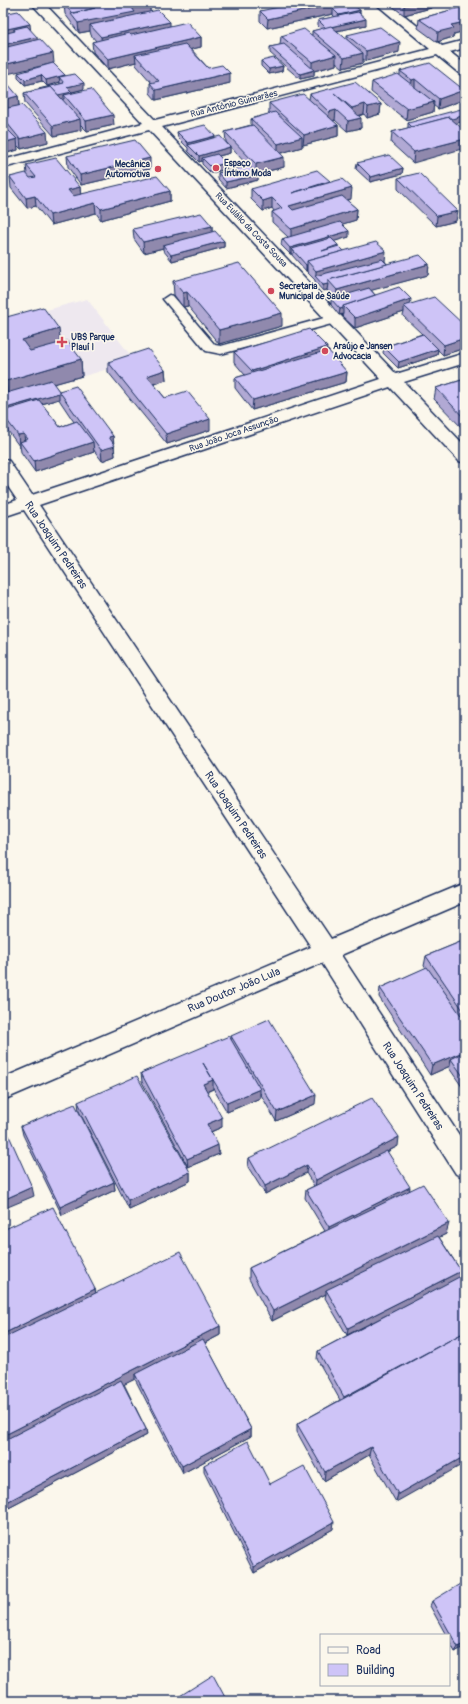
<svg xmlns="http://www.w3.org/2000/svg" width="468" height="1704" viewBox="0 0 468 1704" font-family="Pangolin,sans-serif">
  <rect width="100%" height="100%" fill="#fbf7ec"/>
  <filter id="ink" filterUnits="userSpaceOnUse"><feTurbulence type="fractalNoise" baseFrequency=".025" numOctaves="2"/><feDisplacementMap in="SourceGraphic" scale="8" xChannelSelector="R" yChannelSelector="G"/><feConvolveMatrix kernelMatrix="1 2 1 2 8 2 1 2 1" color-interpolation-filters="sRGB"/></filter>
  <g filter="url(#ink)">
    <polygon fill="#eee8ef" points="87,299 135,361 3,400 3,322"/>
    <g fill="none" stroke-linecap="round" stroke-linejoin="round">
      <g stroke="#1b2f5e" stroke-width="3">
        <polygon id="lane" points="169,295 173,296 215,345 221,346 335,315 341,319 339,322 221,354 206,351 163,299"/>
      </g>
      <g stroke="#1b2f5e" stroke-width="3">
        <polygon id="street" points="31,3 44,3 155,120 430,49 375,3 389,3 442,46 465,40 465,48 450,52 465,64 465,75 460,74 437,55 162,127 396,374 465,353 465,363 404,382 465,446 465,463 459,461 390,387 39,505 331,939 465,883 465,902 341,955 465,1144 465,1178 456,1174 322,963 3,1100 3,1078 311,947 24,510 3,517 3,505 17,500 3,479 3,459 9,461 32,495 381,379 149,130 3,168 3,160 143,123"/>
      </g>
      <use href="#lane" fill="#fbf7ec" fill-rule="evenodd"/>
      <use href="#street" fill="#fbf7ec" fill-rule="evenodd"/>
    </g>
    <g fill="#b1a9d4" stroke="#1b2f5e" fill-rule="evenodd">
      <polygon points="348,3 348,6 360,10 360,13 366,25 337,31 347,40 347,35 399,52 366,61 363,59 363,63 343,68 336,62 336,65 314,71 314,76 300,79 270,53 270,47 280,45 281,36 312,35 312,31 321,29 318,26 318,20 335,17 333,15 333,14 267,28 260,21 260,11"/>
      <polygon points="388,3 432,3 431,8 404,15"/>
      <polygon points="64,4 150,4 150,12 170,26 201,37 201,47 191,49 208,68 230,83 156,100 150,93 150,83 151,82 136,65 136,62 108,69 93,52 92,42 96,41 91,35 90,31 79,33 72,24 71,22 65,14"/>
      <polygon points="465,6 465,31 454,34 453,37 437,42 418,28 419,19"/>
      <polygon points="261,61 283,66 282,71 269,74 261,66"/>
      <polygon points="400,71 463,100 438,109 433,105 433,112 406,120 371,92 372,82 400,75"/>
      <polygon points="18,73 65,75 65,76 84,89 72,92 72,93 114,125 87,131 80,124 81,130 54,136 25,103 24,93 60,84 60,82 47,86 42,81 25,85 18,78"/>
      <polygon points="310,94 381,104 380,114 367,118 364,114 359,116 361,128 347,131 335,120 333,121 338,125 338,136 303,145 302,144 302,147 280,153 284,167 257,174 258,180 226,188 218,179 218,173 248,166 226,142 225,132 251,125 251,119 269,114 269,103 309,99"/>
      <polygon points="18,96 19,105 48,142 21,149 17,145 18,150 3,154 3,118"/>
      <polygon points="408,123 456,123 413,163 391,143 392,132 408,128"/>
      <polygon points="177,132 230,147 230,153 219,156 226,163 226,169 211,173 202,164 202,161 199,162 188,151 188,148 178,138"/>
      <polygon points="67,156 150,169 81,185 68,167"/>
      <polygon points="357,163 403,168 402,174 370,182 356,169"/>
      <polygon points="26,165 80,187 81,194 170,191 170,201 101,220 96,213 51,225 36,206 27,208 11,188 10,177 27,174"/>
      <polygon points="398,178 456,221 436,226 398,189"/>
      <polygon points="330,181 330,183 351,199 346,200 357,209 356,220 342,224 349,237 334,241 338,245 338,246 344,251 385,261 387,264 429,264 428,275 371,290 375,295 411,304 465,326 465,348 443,355 438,350 437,355 398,368 383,353 384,347 422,334 403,316 404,312 355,328 342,316 343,314 339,315 331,305 331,299 334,298 327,290 323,291 315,282 315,280 307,272 307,271 306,271 292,255 292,254 290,254 281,245 282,239 288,237 272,222 272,212 274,211 272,208 263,211 251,199 251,189"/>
      <polygon points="212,226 212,231 224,241 224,247 172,261 163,250 163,248 144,253 134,239 133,229"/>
      <polygon points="173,281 282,326 219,344 188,306 183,307 174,295"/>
      <path d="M3,318L61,343L81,359L82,376L53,384L59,391L113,436L115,456L102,461L93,449L94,452L35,472L21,452L20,446H19L3,424V394H6L3,389ZM59,399L60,401L74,422L60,427L42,404Z"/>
      <polygon points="327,351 347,372 346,382 252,410 235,388 235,378 245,375 234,362 234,352"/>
      <polygon points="108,362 165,370 166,380 154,384 165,398 210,430 167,444 108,372"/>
      <polygon points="465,379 465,431 434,399 436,388"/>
      <polygon points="465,940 465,1091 449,1068 450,1066 430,1075 379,997 380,988 426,968 424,966 426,956"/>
      <polygon points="231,1036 315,1104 276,1121 260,1093 260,1098 227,1112 213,1088 213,1089 207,1092 222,1127 211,1132 219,1154 188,1167 142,1082 141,1073 231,1040"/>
      <polygon points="78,1102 190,1172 190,1181 129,1209 79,1111"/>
      <polygon points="21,1126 114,1182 115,1190 62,1215 23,1135"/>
      <polygon points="398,1146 387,1152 410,1190 446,1234 439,1237 461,1271 396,1502 369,1455 324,1481 297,1432 297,1424 340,1400 317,1359 318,1351 378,1319 347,1335 325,1298 326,1294 272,1321 249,1279 249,1268 325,1231 305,1198 306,1190 314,1186 306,1173 265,1194 248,1167 249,1158"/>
      <polygon points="95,1289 96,1293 220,1326 220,1335 205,1343 251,1429 251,1436 183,1473 136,1381 135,1379 124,1384 146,1429 147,1435 3,1511"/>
      <polygon points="204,1465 270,1484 333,1529 254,1573 204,1472"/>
      <polygon points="432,1601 465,1646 455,1652 449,1641 449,1635 446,1635 430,1606"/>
    </g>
    <g fill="#9089ad" stroke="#1b2f5e">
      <polygon points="338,3 348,3 347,11 333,9 333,14 267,28 268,19"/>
      <polygon points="415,3 432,3 431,8 404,15 404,6"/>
      <polygon points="150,4 150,14 90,25 90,31 79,33 78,23 132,8"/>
      <polygon points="7,10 8,20 3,22 3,11"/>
      <polygon points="360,10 359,16 339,20 339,15"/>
      <polygon points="366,19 366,25 326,33 326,28"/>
      <polygon points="170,22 170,32 102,47 101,37"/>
      <polygon points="465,22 465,31 454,34 453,37 437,42 438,32 451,25"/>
      <polygon points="30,24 31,34 15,31 14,29 15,38 3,40 3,30"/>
      <polygon points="37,37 38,47 3,55 3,45"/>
      <polygon points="201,37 201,47 141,61 135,55 136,62 108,69 108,59"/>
      <polygon points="400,42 399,52 366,61 366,51"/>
      <polygon points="53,53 54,63 3,75 3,65"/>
      <polygon points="363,53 363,63 343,68 344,58"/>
      <polygon points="336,55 336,65 314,71 314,76 300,79 300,74 312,71 312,62"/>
      <polygon points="283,66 282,71 269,74 269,69"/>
      <polygon points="230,73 230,83 156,100 156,90"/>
      <polygon points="41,75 42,81 25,85 25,80"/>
      <polygon points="65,75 66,80 59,77 60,82 47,86 46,80"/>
      <polygon points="415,79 415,89 411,90 412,80"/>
      <polygon points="84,83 84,89 72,92 72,98 64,95 64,99 56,101 55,96 67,87"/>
      <polygon points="464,90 463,100 438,109 439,99"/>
      <polygon points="18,96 19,106 3,110 3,100"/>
      <polygon points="434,102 433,112 406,120 407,109"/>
      <polygon points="365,104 364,114 351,118 352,108"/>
      <polygon points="381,104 380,114 367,118 368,107"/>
      <polygon points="336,110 335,120 328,122 329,112"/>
      <polygon points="113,115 114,125 87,131 86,121"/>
      <polygon points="465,115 465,121 414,135 415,129"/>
      <polygon points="361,118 361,128 347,131 348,121"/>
      <polygon points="80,119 81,130 54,136 53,126"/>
      <polygon points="338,125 338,136 303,145 304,135"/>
      <polygon points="47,132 48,142 21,149 20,139"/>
      <polygon points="215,136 215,141 188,146 188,143"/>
      <polygon points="302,137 302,147 278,154 278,144"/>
      <polygon points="17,139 18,150 3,154 3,143"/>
      <polygon points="465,139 465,148 413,163 414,152"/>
      <polygon points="230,147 230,153 204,160 202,158 202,161 199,162 199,156"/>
      <polygon points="284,157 284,167 256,174 256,164"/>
      <polygon points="150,158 150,169 81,185 80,175"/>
      <polygon points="226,163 226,169 211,173 211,167"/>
      <polygon points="403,168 402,174 370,182 371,177"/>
      <polygon points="258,175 258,180 226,188 226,182"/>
      <polygon points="330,181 329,192 292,193"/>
      <polygon points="80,187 81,197 68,200 68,190"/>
      <polygon points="352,188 351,199 289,216 289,206"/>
      <polygon points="170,191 170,201 101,220 101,209"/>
      <polygon points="35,196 36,206 27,208 26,198"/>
      <polygon points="272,198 272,208 263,211 263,201"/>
      <polygon points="95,203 96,213 51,225 50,215"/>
      <polygon points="357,209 356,220 291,240 291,229"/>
      <polygon points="458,211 456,221 436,226 437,216"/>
      <polygon points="212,226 212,236 163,245 163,248 144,253 143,242"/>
      <polygon points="349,231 349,237 295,253 292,249 292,254 290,254 290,248"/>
      <polygon points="224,241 224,247 172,261 171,255"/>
      <polygon points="386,251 385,261 319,280 316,277 316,271"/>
      <polygon points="429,264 428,275 336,300 337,290"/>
      <rect x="306" y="265" width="1" height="6"/>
      <polygon points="328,284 327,290 323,291 323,285"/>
      <polygon points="187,292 188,306 183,307 183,293"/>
      <polygon points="411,299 410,309 404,306 404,312 355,328 355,318"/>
      <polygon points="343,308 343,314 339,315 340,309"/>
      <polygon points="282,313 282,326 219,344 219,330"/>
      <polygon points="59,329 61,346 24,356 22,340"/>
      <polygon points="465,338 465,348 443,355 444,345"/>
      <polygon points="327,347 326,358 252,382 252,371"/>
      <polygon points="438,349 437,355 398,368 399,362"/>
      <polygon points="81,359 82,376 8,397 6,381"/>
      <polygon points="165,370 166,380 147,386 147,376"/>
      <polygon points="347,372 346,382 252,410 253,400"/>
      <polygon points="59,393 59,399 3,415 3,409"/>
      <polygon points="210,419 210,430 167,444 166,434"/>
      <polygon points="24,434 25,444 20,442 20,446 19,446 18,435"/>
      <polygon points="113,436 115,456 102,461 101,450 109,437"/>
      <polygon points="93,442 94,452 35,472 34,461"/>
      <polygon points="465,1051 465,1059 451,1059 450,1066 430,1075 432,1065"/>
      <polygon points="213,1080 213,1089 203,1093 203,1084"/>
      <polygon points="260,1089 260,1098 227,1112 227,1103"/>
      <polygon points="316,1095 315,1104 276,1121 277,1112"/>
      <polygon points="222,1118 222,1127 208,1133 207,1124"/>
      <polygon points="399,1137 398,1146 315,1189 316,1180"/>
      <polygon points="218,1145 219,1154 188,1167 187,1159"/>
      <polygon points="307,1165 306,1173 265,1194 265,1186"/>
      <polygon points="190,1172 190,1181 129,1209 128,1200"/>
      <polygon points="114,1182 115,1190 62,1215 60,1207"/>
      <polygon points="32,1187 34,1196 3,1209 3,1200"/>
      <polygon points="410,1187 409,1195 328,1235 329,1227"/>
      <polygon points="449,1223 446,1234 328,1293 326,1290 326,1294 272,1321 273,1311"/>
      <polygon points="461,1271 459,1279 347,1335 348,1328"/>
      <polygon points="95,1289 97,1299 3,1345 3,1334"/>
      <polygon points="220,1326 220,1335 137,1378 135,1374 135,1379 3,1446 3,1436"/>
      <polygon points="465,1332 465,1338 343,1405 344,1397"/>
      <polygon points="146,1429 147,1435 3,1511 3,1504"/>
      <polygon points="251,1429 251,1436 183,1473 182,1466"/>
      <polygon points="371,1447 369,1455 324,1481 325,1472"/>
      <polygon points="465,1456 465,1463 396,1502 398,1494"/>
      <polygon points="334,1522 333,1529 254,1573 254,1567"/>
      <polygon points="465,1643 465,1646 455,1652 458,1647"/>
    </g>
    <g fill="#cec4f7" stroke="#1b2f5e">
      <polygon points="70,3 149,3 150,4 132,8 135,12 78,23 71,14 95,8 72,13 64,4"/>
      <polygon points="298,3 338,3 268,19 260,11"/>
      <polygon points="401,3 415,3 404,6"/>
      <polygon points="3,5 7,10 3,11"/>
      <polygon points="353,5 360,10 339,15 333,9"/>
      <polygon points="465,6 465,22 451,25 454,28 438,32 419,19"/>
      <polygon points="158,10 170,22 101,37 90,25"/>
      <polygon points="18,11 30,24 3,30 3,14"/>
      <polygon points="358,12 366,19 326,28 318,20"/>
      <polygon points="187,22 201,37 108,59 92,42 129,33 131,35"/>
      <polygon points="27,26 37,37 3,45 3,34 15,31 14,29"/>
      <polygon points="331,26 363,53 344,58 312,31"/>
      <polygon points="380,27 400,42 366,51 347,35"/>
      <polygon points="304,29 336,55 312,62 281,36"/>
      <polygon points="40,39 53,53 3,65 3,48"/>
      <polygon points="185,44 208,68 222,65 230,73 156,90 150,83 159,81 135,55"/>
      <polygon points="284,44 314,70 300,74 270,47"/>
      <polygon points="274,58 283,66 269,69 261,61"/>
      <polygon points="53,63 65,75 46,80 41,75 25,80 18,73"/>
      <polygon points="430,63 464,90 439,99 415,79 412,80 400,71"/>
      <polygon points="75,74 84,83 67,87 72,92 58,95 51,87 35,91 34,90 64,83 59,77"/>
      <polygon points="398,74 434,102 407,109 372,82"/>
      <polygon points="3,78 18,96 3,100"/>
      <polygon points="355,82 381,104 368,107 365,104 352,108 334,93 361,118 348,121 336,110 329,112 310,94"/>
      <polygon points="51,87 80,119 53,126 24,93"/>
      <polygon points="91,89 113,115 86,121 64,95"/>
      <polygon points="303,94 338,125 304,135 269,103"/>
      <polygon points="22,105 47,132 20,139 3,118 3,109"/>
      <polygon points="465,108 465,115 452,119 449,117 412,127 408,123"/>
      <polygon points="275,112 302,137 278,144 251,119"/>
      <polygon points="449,117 465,131 465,139 414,152 392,132"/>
      <polygon points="3,125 17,139 3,143"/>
      <polygon points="205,125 215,136 188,143 177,132"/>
      <polygon points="253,125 284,157 256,164 225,132"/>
      <polygon points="220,136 230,147 199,156 188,145"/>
      <polygon points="135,140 150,158 80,175 67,156"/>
      <polygon points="217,154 226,163 211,167 202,158"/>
      <polygon points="389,155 403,168 371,177 357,163"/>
      <polygon points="56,158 80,187 68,190 73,196 157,176 170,191 101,209 95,203 50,215 35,196 26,198 10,177 26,173 30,178 36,177 26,165"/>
      <polygon points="249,166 258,175 226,182 218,173"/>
      <polygon points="317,170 330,181 292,193 342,179 352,188 289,206 293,210 342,196 357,209 291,229 272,212 282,208 272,198 263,201 251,189"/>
      <polygon points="419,173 458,211 437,216 398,178"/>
      <polygon points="201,213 212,226 143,242 133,229"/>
      <polygon points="340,222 349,231 290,248 282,239"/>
      <polygon points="215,231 224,241 171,255 163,245"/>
      <polygon points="331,238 338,245 322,251 339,246 344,251 307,261 307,265 306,265 292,249"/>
      <polygon points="376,242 386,251 316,271 307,261"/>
      <polygon points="420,255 429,264 337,290 328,280"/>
      <polygon points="382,259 387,264 328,280 328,284 323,285 315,276"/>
      <polygon points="239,263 282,313 219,330 187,292 183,293 173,281"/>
      <polygon points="399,287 411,299 355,318 343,306"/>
      <polygon points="369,288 375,295 343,306 343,308 340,309 331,299"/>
      <polygon points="434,297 465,326 465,338 444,345 404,306"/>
      <polygon points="43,307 59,329 22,340 30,351 67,341 81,359 6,381 3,376 3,318"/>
      <polygon points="309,329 327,347 252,371 234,352"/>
      <polygon points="423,334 438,349 399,362 384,347"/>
      <polygon points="148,349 165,370 147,376 165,398 187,391 210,419 166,434 108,362"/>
      <polygon points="328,350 347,372 253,400 235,378"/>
      <polygon points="465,379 465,419 436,388"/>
      <polygon points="51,380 59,391 59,393 3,409 3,394"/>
      <polygon points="76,386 113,436 109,437 115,446 101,450 59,391"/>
      <polygon points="39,400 60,427 77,421 93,442 34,461 20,442 28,439 24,434 18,435 3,415 3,411"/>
      <polygon points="465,940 465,1013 426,956"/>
      <polygon points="427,967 465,1021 465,1051 432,1065 380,988"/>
      <polygon points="269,1019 316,1095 277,1112 231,1036"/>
      <polygon points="229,1036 260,1089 227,1103 203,1063 213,1080 203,1084 222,1118 207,1124 218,1145 187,1159 141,1073"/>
      <polygon points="465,1052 465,1079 451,1059"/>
      <polygon points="137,1076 190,1172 128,1200 78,1102"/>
      <polygon points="372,1098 399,1137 316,1180 307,1165 265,1186 249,1158"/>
      <polygon points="75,1104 114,1182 60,1207 21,1126"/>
      <polygon points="6,1129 32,1187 3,1200 3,1130"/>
      <polygon points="387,1151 410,1187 329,1227 306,1190"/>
      <polygon points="423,1184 449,1223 273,1311 249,1268"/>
      <polygon points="53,1207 95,1289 3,1334 3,1230"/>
      <polygon points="438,1236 461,1271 348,1328 326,1290"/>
      <polygon points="180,1252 220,1326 3,1436 3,1338"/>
      <polygon points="461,1276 465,1281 465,1332 344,1397 318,1351"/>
      <polygon points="465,1332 465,1456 398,1494 371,1447 325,1472 297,1424"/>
      <polygon points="203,1339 251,1429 182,1466 135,1374"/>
      <polygon points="121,1380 146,1429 3,1504 3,1441"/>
      <polygon points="248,1441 270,1484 304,1466 334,1522 254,1567 204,1465"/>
      <polygon points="465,1581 465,1643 458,1647 432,1601"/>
      <polygon points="213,1675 227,1701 172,1701"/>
      <polygon points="376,1697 378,1701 370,1701"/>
    </g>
  </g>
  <g fill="#d1495b" stroke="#fbf7ec" stroke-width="1.5">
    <circle cx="216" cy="168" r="4"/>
    <circle cx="158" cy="169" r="4"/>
    <circle cx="271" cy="291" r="4"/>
    <path d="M60 336h4v4h4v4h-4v4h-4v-4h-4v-4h4z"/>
    <circle cx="325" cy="351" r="4"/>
  </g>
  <g text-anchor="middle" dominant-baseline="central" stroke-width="3" stroke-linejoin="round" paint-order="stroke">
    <g font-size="9" fill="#1b2f5e" stroke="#fbf7ec">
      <text transform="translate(234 104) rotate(-14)">Rua Antônio Guimarães</text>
      <text transform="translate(251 230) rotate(46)">Rua Eulálio da Costa Sousa</text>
      <text transform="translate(234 434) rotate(-19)">Rua João Joca Assunção</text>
    </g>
    <g font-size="9" font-weight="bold" fill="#1b2f5e" stroke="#fbf7ec" text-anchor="start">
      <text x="224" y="163">Espaço<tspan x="224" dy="10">Íntimo Moda</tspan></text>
      <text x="150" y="164" text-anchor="end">Mecânica<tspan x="150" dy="10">Automotiva</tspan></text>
      <text x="279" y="286">Secretaria<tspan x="279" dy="10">Municipal de Saúde</tspan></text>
      <text x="71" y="337">UBS Parque<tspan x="71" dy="10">PIauí I</tspan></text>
      <text x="333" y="346">Araújo e Jansen<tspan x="333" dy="10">Advocacia</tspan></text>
    </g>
    <g font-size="11" fill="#1b2f5e" stroke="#fbf7ec">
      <text transform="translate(56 545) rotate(56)">Rua Joaquim Pedreiras</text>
      <text transform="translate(236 815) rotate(56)">Rua Joaquim Pedreiras</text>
      <text transform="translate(234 990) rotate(-23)">Rua Doutor João Lula</text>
      <text transform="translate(413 1086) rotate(57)">Rua Joaquim Pedreiras</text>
    </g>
  </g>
  <rect width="468" height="1704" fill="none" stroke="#fbf7ec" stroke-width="16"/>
  <rect x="8" y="8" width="452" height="1688" fill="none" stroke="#1b2f5e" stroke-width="1.5" filter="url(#ink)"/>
  <rect x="320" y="1634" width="130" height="52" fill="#fbf7ec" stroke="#a1a7b3"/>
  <rect x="328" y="1647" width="20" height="6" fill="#fbf7ec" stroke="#a1a7b3"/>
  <text x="356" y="1654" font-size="12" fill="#1b2f5e">Road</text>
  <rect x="328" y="1664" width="20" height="12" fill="#cec4f7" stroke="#a1a7b3"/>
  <text x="356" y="1674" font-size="12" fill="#1b2f5e">Building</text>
</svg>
